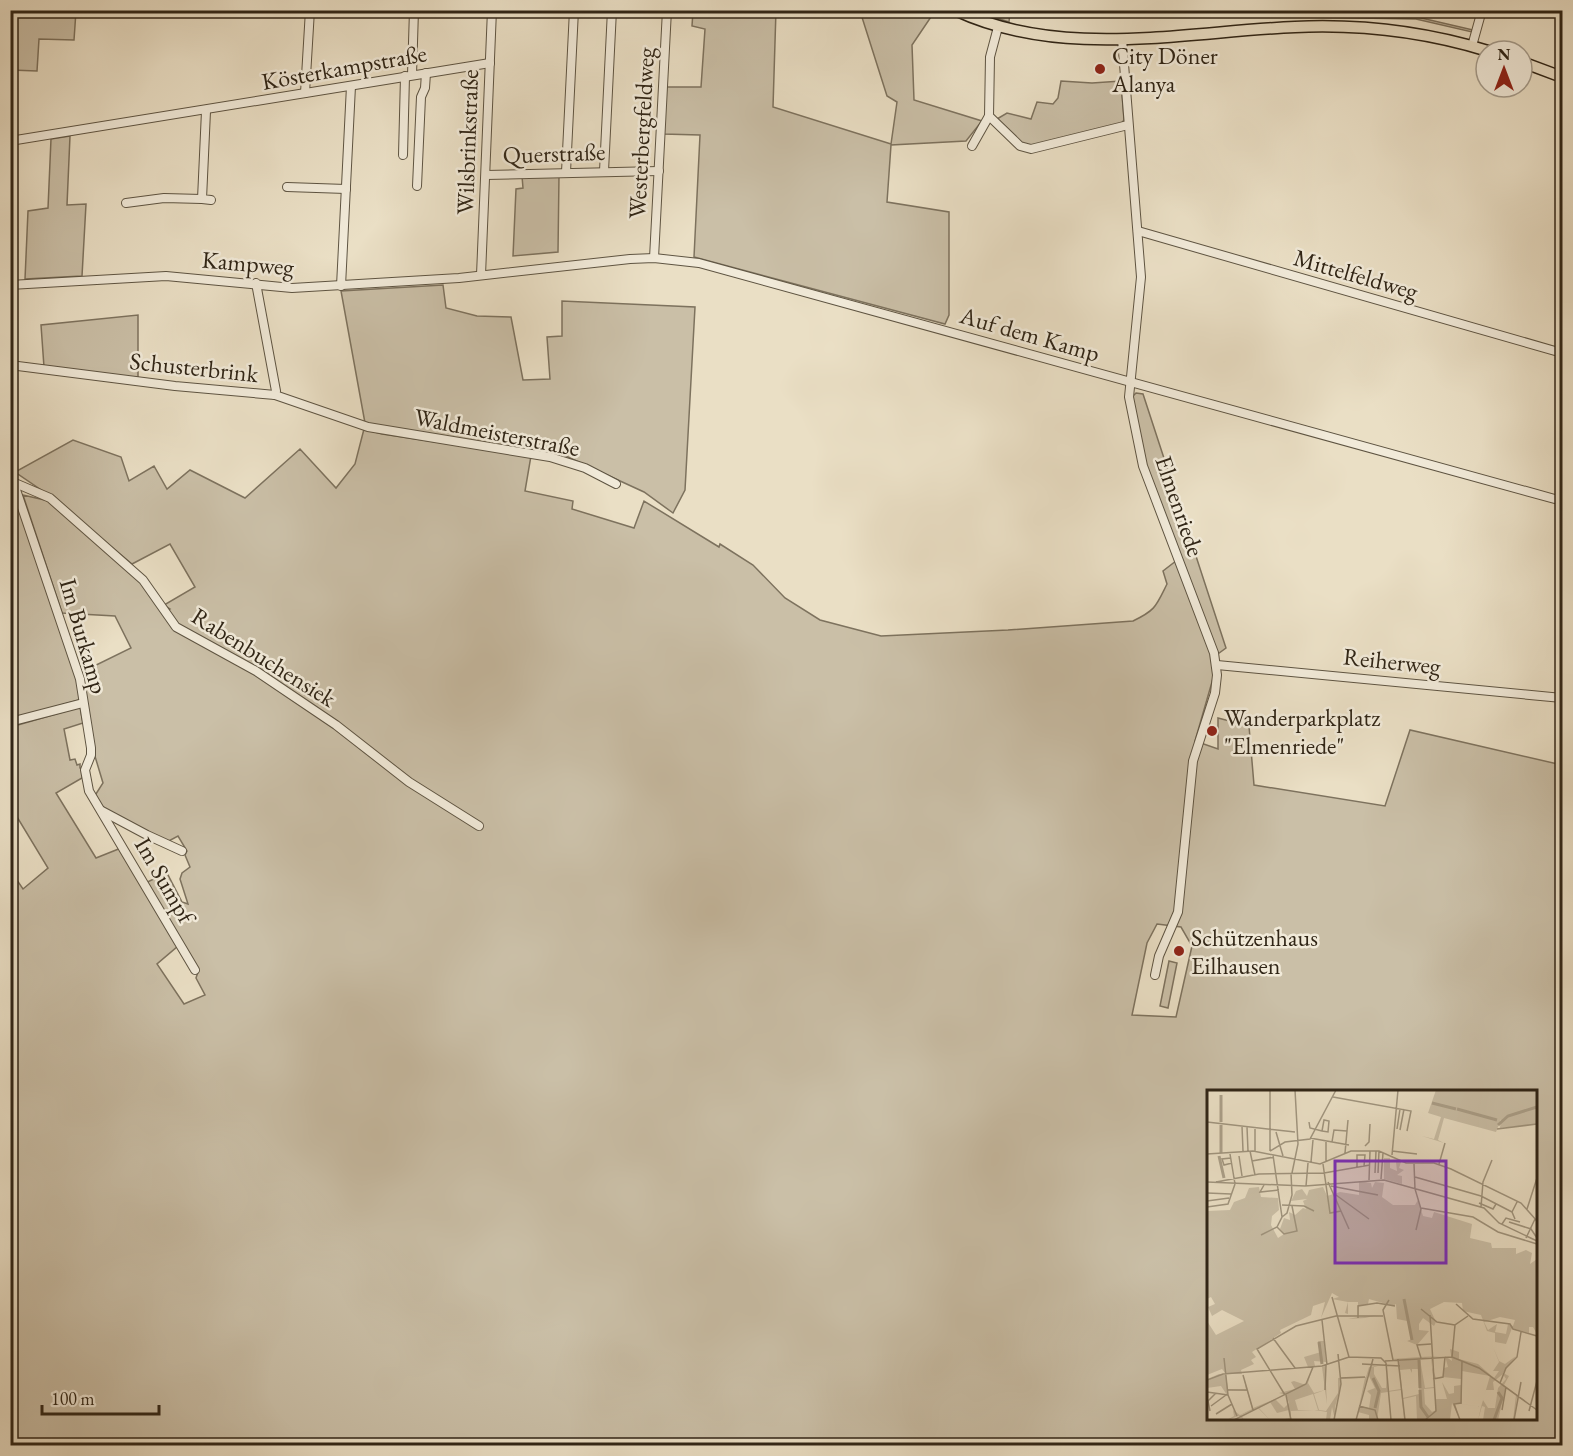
<svg xmlns="http://www.w3.org/2000/svg" width="1573" height="1456" viewBox="0 0 1573 1456" font-family="'EB Garamond',serif">
  <rect width="100%" height="100%" fill="#eadfc5"/>
  <filter id="stains"><feTurbulence type="fractalNoise" baseFrequency=".00333" numOctaves="4"/><feColorMatrix values="0 0 0 0 .2 0 0 0 0 .09 0 0 0 0 .02 0 0 0 .5 -.17"/></filter>
  <radialGradient id="worn" r=".72"><stop offset=".6" stop-color="#630" stop-opacity="0"/><stop offset="1" stop-color="#630" stop-opacity=".3"/></radialGradient>
  <g fill="#cabfa7" stroke="#7d725e" stroke-width="1.5" fill-rule="evenodd">
    <polygon points="11,10 76,11 74,40 39,39 37,71 11,70"/>
    <polygon points="776,10 773,107 891,144 897,102 887,96 860,11 935,11 912,45 914,100 982,121 966,141 891,145 887,202 949,212 949,315 945,324 694,257 700,135 663,134 666,87 701,87 705,29 692,26 693,11"/>
    <polygon points="975,11 1010,11 1009,22"/>
    <polygon points="1294,11 1376,11 1375,14 1417,17 1473,30 1472,32 1416,19 1299,17"/>
    <polygon points="1061,81 1092,83 1121,81 1124,120 1120,125 1032,146 1024,145 997,119 1007,113 1031,119 1037,102 1053,104 1058,98"/>
    <polygon points="70,136 67,205 86,204 82,276 25,279 28,211 48,208 51,139"/>
    <polygon points="522,176 559,176 558,252 513,256 516,189 523,188"/>
    <polygon points="443,285 446,308 477,316 511,317 523,380 550,379 547,337 562,336 562,301 695,307 685,490 673,513 644,492 568,457 365,423 341,291"/>
    <polygon points="138,315 138,378 44,367 41,325"/>
    <path d="M1136,393L1143,394L1226,648L1211,659L1214,675L1195,741L1218,749V718L1249,726L1254,785L1385,806L1410,730L1562,765V1445H11L10,870L23,889L48,868L11,807V727L80,707L83,723L64,729L70,760L75,759L77,765L80,764V768L83,769L82,778L56,793L96,858L121,848L178,946L157,964L184,1004L205,995L196,978L198,972L145,883L167,873L182,902L188,904L180,879L182,873L190,867L185,855L187,851L178,836L167,842L105,809L94,797L103,783L94,753L82,672L131,648L115,616L62,613L23,495L49,501L142,582L164,613L170,609L164,605L195,587L170,544L132,564L53,498L15,472L73,440L121,457L129,481L154,466L167,489L190,470L245,498L300,449L336,488L355,464L364,429L382,434L531,456L525,491L573,501L572,509L634,528L644,501L719,547L720,544L753,565L785,598L820,620L881,636L1008,630L1133,621C1156,610 1156,606 1167,584L1163,571L1181,557L1146,466L1132,397ZM1157,924L1181,927L1192,946L1176,1017L1132,1015L1147,943ZM1208,1092H1536V1418H1208Z"/>
    <polygon points="10,480 81,690 79,700 11,719"/>
    <polygon points="1169,961 1177,963 1168,1008 1160,1006"/>
  </g>
  <g fill="none" stroke-linecap="round" stroke-linejoin="round">
    <g stroke="#5e5442" stroke-width="10">
      <g id="minor">
        <polyline points="1122,39 1141,277 1129,397 1143,466 1214,653 1217,675 1215,693 1193,761 1178,912 1159,956 1155,975"/>
        <polyline points="1472,46 1482,10"/>
        <polyline points="412,75 414,10"/>
        <polyline points="305,93 310,10"/>
        <polyline points="206,111 202,199 211,200"/>
        <polyline points="989,116 1020,146 1031,149 1128,125"/>
        <polyline points="10,141 490,63"/>
        <polyline points="972,146 989,116 990,57 998,27"/>
        <polyline points="403,155 405,76"/>
        <polyline points="604,171 612,10"/>
        <polyline points="566,172 574,10"/>
        <polyline points="486,175 659,171"/>
        <polyline points="417,186 421,97 425,88 426,73"/>
        <polyline points="287,187 346,189"/>
        <polyline points="126,203 164,198 202,199"/>
        <polyline points="1138,231 1562,353"/>
        <polyline points="654,258 667,10"/>
        <polyline points="481,275 492,10"/>
        <polyline points="256,283 276,391 275,395"/>
        <polyline points="10,285 166,276 292,288 459,278 630,259 654,258 699,263 1562,501"/>
        <polyline points="341,286 351,86"/>
        <polyline points="10,365 175,386 275,395 368,427 550,457 585,468 616,484"/>
        <polyline points="10,472 80,679 91,748 91,755 85,770 89,791 195,970"/>
        <polyline points="15,483 50,498 143,580 176,627 256,671 336,725 409,782 479,826"/>
        <polyline points="1217,665 1562,698"/>
        <polyline points="10,722 83,703"/>
        <polyline points="102,811 147,835 182,851"/>
      </g>
    </g>
    <g stroke="#302516" stroke-width="13">
      <g id="major">
        <path d="M955,10C1062,60 1182,32 1295,27C1360,24 1426,32 1488,51"/>
        <polyline points="1522,62 1562,77"/>
      </g>
    </g>
    <use href="#minor" stroke="#f1ead9" stroke-width="8"/>
    <use href="#major" stroke="#eadfc5" stroke-width="10"/>
  </g>
  <g fill="#8f2418" stroke="#f1ead9" stroke-width="2">
    <circle cx="1100" cy="69" r="6"/>
    <circle cx="1212" cy="731" r="6"/>
    <circle cx="1179" cy="951" r="6"/>
  </g>
  <g text-anchor="middle" dominant-baseline="central" stroke-width="5" stroke-linejoin="round" paint-order="stroke">
    <g font-size="24" fill="#302516" stroke="#f1ead9" text-anchor="start">
      <text x="1112" y="55">City Döner<tspan x="1112" dy="28">Alanya</tspan></text>
      <text x="1224" y="717">Wanderparkplatz<tspan x="1224" dy="28">"Elmenriede"</tspan></text>
      <text x="1191" y="937">Schützenhaus<tspan x="1191" dy="28">Eilhausen</tspan></text>
    </g>
    <g font-size="24" fill="#302516" stroke="#f1ead9">
      <text transform="translate(344 67) rotate(-10)">Kösterkampstraße</text>
      <text transform="translate(641 133) rotate(-87)">Westerbergfeldweg</text>
      <text transform="translate(467 142) rotate(-88)">Wilsbrinkstraße</text>
      <text transform="translate(554 153) rotate(-2)">Querstraße</text>
      <text transform="translate(248 263) rotate(5)">Kampweg</text>
      <text transform="translate(1356 274) rotate(16)">Mittelfeldweg</text>
      <text transform="translate(1030 334) rotate(16)">Auf dem Kamp</text>
      <text transform="translate(194 367) rotate(6)">Schusterbrink</text>
      <text transform="translate(497 432) rotate(11)">Waldmeisterstraße</text>
      <text transform="translate(1180 506) rotate(71)">Elmenriede</text>
      <text transform="translate(84 636) rotate(74)">Im Burkamp</text>
      <text transform="translate(264 657) rotate(32)">Rabenbuchensiek</text>
      <text transform="translate(1392 661) rotate(6)">Reiherweg</text>
      <text transform="translate(165 880) rotate(60)">Im Sumpf</text>
    </g>
  </g>
  <g transform="translate(1207 1090)">
    <rect width="330" height="330" fill="#eadfc5"/>
    <path d="M229,0H330V34L293,38L294,29L289,42L237,28L231,50L237,53L215,46L227,49L234,27L221,23ZM177,68H183V78L190,81L189,72H194L192,78L197,80L190,85L195,86V94L177,89ZM152,91L164,93L165,98L168,92L177,93L175,107L186,115H208L211,110L216,126L225,128L227,122L265,134L263,148L284,153L285,158H309V164L319,160L325,163L323,174L330,169V244L326,237H322V243L305,238L299,254L288,252V243L280,241L274,225L256,221L255,213L237,212L223,219L229,232L227,236L216,228L212,234V240L222,241L210,255L200,251L205,249L202,235L200,231L190,229L189,214L186,216L162,209L161,214L152,216L151,227L172,225L158,228L141,229L151,227V212H141V224L138,223L141,212L125,209L132,207L125,203L114,228L118,212L106,216L104,225L73,240L74,243L45,262L49,267L44,270L47,274L34,280L35,284H19L15,279L0,285V231L9,245L37,231L15,220L5,226L1,217L8,214L4,207L0,209V121L23,120L27,112L38,108L42,98L52,97L54,107L71,108L72,120L65,126L64,135L71,148L77,144L73,139L77,128L83,130L82,122L88,125L96,118L99,119L96,111L100,109L84,111L89,101L95,99L100,106L102,100L116,97L120,106L133,102L152,105ZM293,227L308,230L306,236L301,234L299,244L288,242L290,234L281,240L277,232ZM111,251H117L119,272L107,271L108,276L101,277L97,267L114,262ZM286,257L292,271L298,274L309,266L296,283L302,286L297,295L320,312L310,307L307,329L312,330H306L309,305L299,297L291,330H276L278,317L275,316L271,330L274,317L248,313L253,330L245,313L243,330H210L209,306L196,309L197,330L194,300L174,303L170,330H162V325L151,322L149,330L158,288L134,289L133,298L128,317V330L125,317L123,330H119L120,322L114,321L113,330L114,321L107,320L84,321V330H72L83,328L82,320L70,323L63,312L52,318L63,330L51,318L34,325L37,330L32,326L20,330L27,326L26,320L33,325L45,319L40,301L21,300L20,305L14,296L0,298V290L11,285L0,289L12,284L19,285L21,299L39,300L37,288L46,318L68,309L77,318L82,313L79,305L72,303L88,299L84,292L87,291L99,295L104,282L101,293L107,303L118,300L115,277L118,276L120,314L118,300L107,304L112,320L119,321L131,303V288L159,287L162,277L175,275L167,277V284L175,298H179L180,276L181,301L194,299L191,270L185,269L213,267L211,259L213,267L235,266L225,267V277H233H225L229,288L226,289L229,309H240L235,292L242,304L247,303V296L254,295V289L236,287L237,278L241,277L238,266L245,271L243,259L252,262V269L271,274L287,288L292,281H286L292,272ZM224,267L227,297L218,298L213,269ZM203,279L205,283V279H212V304L196,308L193,280ZM255,281L283,286L274,317L255,314ZM161,284L168,298L160,301L164,305L162,318L152,316ZM296,284L299,289L291,298L288,318H281L276,310L279,300H287L286,292ZM227,298L229,320L225,322L218,314L217,299ZM106,304L111,320H91L88,310Z" fill="#cabfa7" fill-rule="evenodd"/>
    <path fill="none" stroke="#aba08a" stroke-width="3" d="M225,13L249,19M250,19L290,30M14,32V5M14,35V63M291,35L301,26L330,17M12,66L17,88M197,209L205,250M112,252L115,274M212,270L213,298M166,288L172,301L168,318M213,300L214,317L221,327M287,330L295,308L291,302"/>
    <path fill="none" stroke="#a0957f" stroke-width="1.5" d="M63,0V61M126,7L204,21L200,41M0,32L88,42M102,32L103,38L115,41L121,42L122,31L117,30L115,41M35,36L36,61M40,37L41,61M48,39V61M190,39L193,19M290,39L330,34M193,40L197,19M69,42L76,66M103,48L142,55M125,52L127,40L140,41M158,56L162,52L163,34M43,61L48,85M63,61L78,52L103,49L129,0M185,61L210,64M138,63L141,30M0,64L46,61L113,74L144,61H172L199,73H227L244,79L314,113L330,131M23,64L28,94M185,65L191,0M32,66L35,86M24,68L15,69L17,75L25,73M45,71L67,67M119,71V52M104,72L106,50M116,74L123,123L134,121M207,74L208,99L214,119L209,140M232,74L238,53M150,78V65H158L157,76M85,83L91,54L88,0M168,83L169,61M171,83L172,61M208,87L274,106L305,122M174,89L176,63M162,90L163,61M0,92L98,96L177,90L277,118L292,133L330,151M9,92L52,84L117,83L163,75M121,92L142,139M57,95L53,102L72,100M99,96L101,73M124,96L171,105M0,103L24,104M129,105L162,129M0,111L22,108M272,113L286,119L289,114M75,115L97,116L107,121M0,117L21,114L28,94M274,117L276,92L285,70M214,118L266,127L291,142L330,154M320,119L330,88M75,127L80,123L85,105L84,83M308,129L305,122L310,112M302,132L324,139L330,148M295,134L299,128L313,132M70,137L77,144L90,141L85,116M54,145L70,137L75,127L66,65M319,148L328,129M125,207L142,267M182,210L176,220L186,270M249,214L266,229L303,234L306,239L330,246M214,219L230,232L248,235M151,228V216L170,213L188,216M115,230L120,275M66,248L88,278M245,267L248,235L261,226M17,268L21,305L30,326M214,268L210,255L224,254M191,269L198,330M178,271L245,267L272,278L330,320M155,274L193,276M36,285L46,320M133,288L158,287M226,289L236,287L238,267M0,290L16,284L115,276L142,267L174,268L179,273L184,330M293,293L299,278L310,267L314,242M20,300H40M118,300L119,275M0,302L21,305M78,305L50,259L89,236L129,226H176M79,305L84,330M4,316L19,305M152,316L168,320L171,330M295,320L299,297M3,321L1,311L9,303M322,321L330,291M9,324L25,314M27,330L99,294L106,277M127,330L134,294L131,264M149,330L166,269M218,330L229,321L223,225M253,330L247,314L254,313L255,271M307,330L314,292"/>
    <path fill="#7b2cbf" fill-opacity="0.15" stroke="#7b2cbf" stroke-width="3" d="M128,71H239V173H128Z"/>
    <rect width="330" height="330" fill="none" stroke="#302516" stroke-width="3"/>
  </g>
  <rect width="1573" height="1456" fill="none" stroke="#eadfc5" stroke-width="36"/>
  <rect x="12" y="12" width="1549" height="1432" fill="none" stroke="#302516" stroke-width="3"/>
  <rect x="18" y="18" width="1537" height="1420" fill="none" stroke="#302516" stroke-width="1.5"/>
  <g transform="translate(1504 69)"><circle r="28" fill="#f1ead9" stroke="#a49b8b" stroke-width="1.5"/>
  <path d="M0-4.5L10 22L0 15L-10 22Z" fill="#8f2418"/>
  <text y="-9" font-size="16" font-weight="bold" text-anchor="middle" fill="#302516">N</text>
  </g>
  <path d="M42 1405v9h117v-9" fill="none" stroke="#302516" stroke-width="3"/>
  <text x="51" y="1405" font-size="18" fill="#302516" stroke="#f1ead9" stroke-width="4.5" paint-order="stroke">100 m</text>
  <rect width="100%" height="100%" filter="url(#stains)"/>
  <rect width="100%" height="100%" fill="url(#worn)"/>
</svg>
